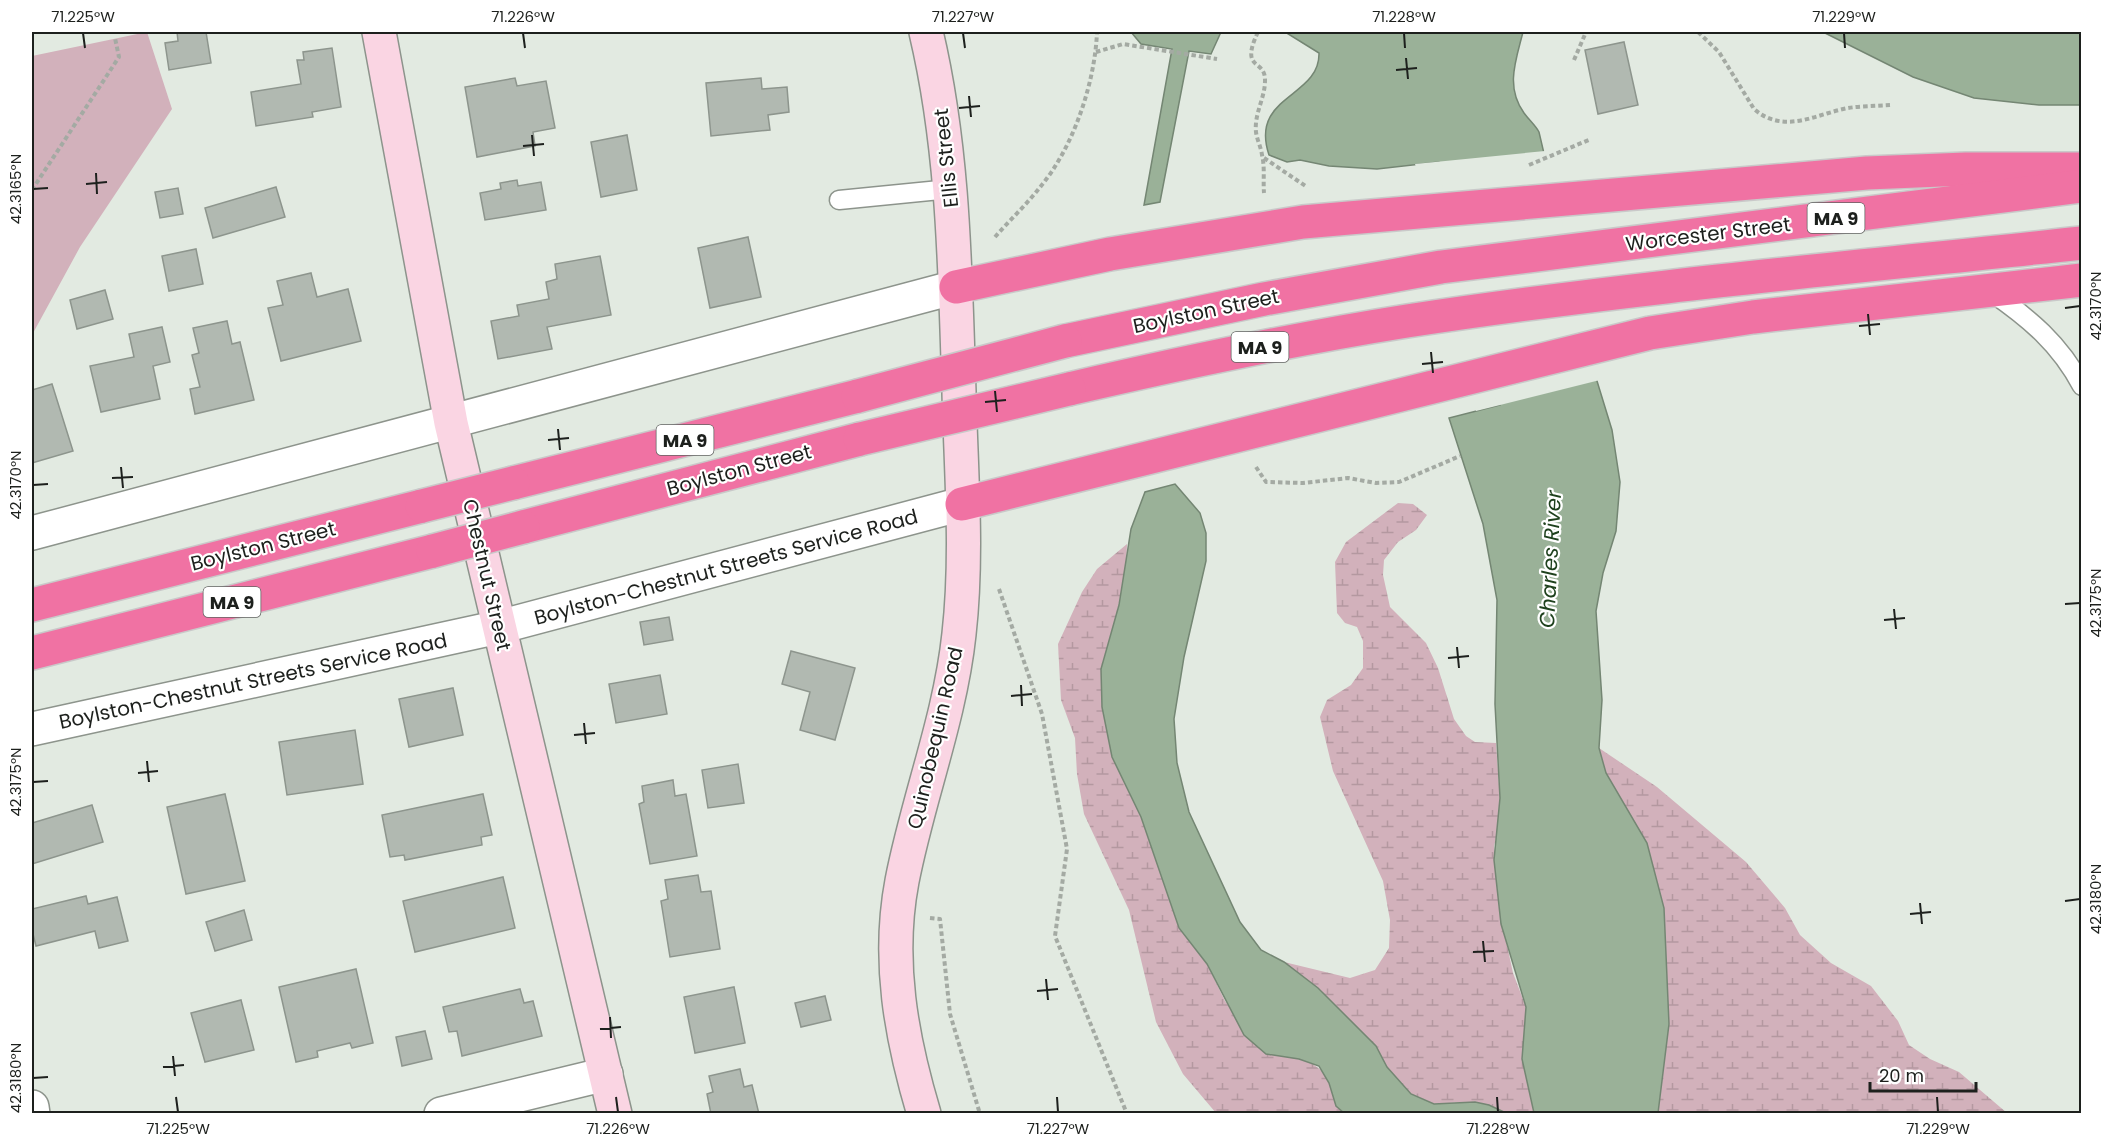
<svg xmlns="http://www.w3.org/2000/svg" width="2113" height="1145" viewBox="0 0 2113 1145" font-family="Poppins,sans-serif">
  <defs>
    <pattern id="wetland-marsh" width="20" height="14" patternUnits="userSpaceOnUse" patternTransform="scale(1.5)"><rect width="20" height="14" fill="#d2b1bb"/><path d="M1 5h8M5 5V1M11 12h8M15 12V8" fill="none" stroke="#b498a0"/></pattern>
  </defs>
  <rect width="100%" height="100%" fill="#e2eae1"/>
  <polygon fill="#d2b1bb" points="147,32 172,109 80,247 32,335 32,56"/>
  <g fill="url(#wetland-marsh)">
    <polygon points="1398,503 1413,504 1427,515 1416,530 1398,542 1384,560 1383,575 1390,607 1426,643 1438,668 1454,719 1466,736 1475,742 1496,743 1500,798 1500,824 1494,846 1499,908 1513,973 1526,1007 1522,1059 1534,1113 1506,1113 1464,1102 1434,1104 1411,1094 1387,1067 1376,1046 1318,988 1284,962 1350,978 1375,970 1389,948 1390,920 1383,881 1333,771 1320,717 1327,700 1351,685 1363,668 1363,641 1357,627 1345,623 1337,613 1335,562 1346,542"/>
    <path d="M1127,544L1126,571L1112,634V757L1141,817L1179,928L1207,964L1225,1001L1266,1054C1291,1058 1319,1057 1330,1084C1334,1096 1335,1104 1344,1113H1216L1183,1074L1156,1022L1129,910L1084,814L1077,774L1075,738L1061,700L1058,644L1082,592L1097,569Z"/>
    <polygon points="1599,748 1657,787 1746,862 1785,908 1800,935 1831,963 1871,986 1898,1021 1909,1045 1930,1059 1959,1072 2007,1113 1658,1113 1669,1024 1664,908 1647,843 1606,773"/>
  </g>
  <g fill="#9ab198" stroke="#748673" stroke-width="1.5">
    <polygon points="1131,32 1221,32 1211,54 1189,51 1160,202 1144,205 1172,49 1141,44"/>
    <path d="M1285,32H1523C1516,60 1505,87 1524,113C1529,120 1535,125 1539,132L1597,381L1612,430L1620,482L1616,531L1603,573L1596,611L1602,700L1599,748L1606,773L1647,843L1664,908L1669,1024L1658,1113H1534L1522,1059L1526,1007L1501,924L1494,860L1500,798L1495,704L1497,600L1483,524L1449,418L1500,405L1439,162L1377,169L1329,166L1300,160L1287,162L1269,155C1249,95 1320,98 1319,53Z"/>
    <polygon points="1823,32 2081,32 2081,105 2039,105 1974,98 1913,77"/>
    <polygon points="1175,484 1200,513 1206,533 1206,561 1184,657 1174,719 1177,763 1189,812 1240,922 1261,950 1284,962 1318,988 1376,1046 1387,1067 1411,1094 1434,1104 1475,1102 1489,1105 1506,1113 1344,1113 1336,1106 1329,1083 1319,1066 1299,1059 1266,1054 1244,1035 1207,964 1179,928 1141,817 1112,757 1102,707 1101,669 1119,605 1131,529 1145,492"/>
  </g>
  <polygon fill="#e2eae1" points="1545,151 1600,380 1476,411 1475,408 1497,403 1437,165 1416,167 1415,164"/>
  <g fill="#b1b9b1" stroke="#8d958d" stroke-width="1.5">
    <polygon points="177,32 206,32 211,63 169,70 165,43 178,41"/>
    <polygon points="1624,42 1638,105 1598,114 1585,50"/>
    <polygon points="332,48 341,107 312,112 313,117 256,126 251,92 301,84 297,60 304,60 303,52"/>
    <polygon points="515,78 517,86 546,81 555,128 533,132 535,146 477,157 465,87"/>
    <polygon points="761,78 762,89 787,87 789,112 768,115 770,130 711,136 706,83"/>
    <polygon points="627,135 637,190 601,197 591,142"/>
    <polygon points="517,180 518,186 541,182 546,210 485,220 480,193 501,189 500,183"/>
    <polygon points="276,187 285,217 213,238 205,208"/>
    <polygon points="178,188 183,214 160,218 155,192"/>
    <polygon points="748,237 761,297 710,308 698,248"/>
    <polygon points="196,249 203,284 169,291 162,256"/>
    <polygon points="600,256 611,315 547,327 552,349 498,359 491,321 519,316 517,305 549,299 546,282 557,279 555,264"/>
    <polygon points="311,273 317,297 348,289 361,341 281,361 268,308 283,305 277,281"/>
    <polygon points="105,290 113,319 77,329 70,300"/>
    <polygon points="227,321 232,344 240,342 254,400 195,414 190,389 200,387 192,355 199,353 193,328"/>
    <polygon points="162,327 170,362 153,366 160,399 101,412 90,366 134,357 129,334"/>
    <polygon points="52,384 73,451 32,463 32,390"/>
    <polygon points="669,617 673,640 644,645 640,622"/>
    <polygon points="791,651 855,668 835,740 800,730 810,692 782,684"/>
    <polygon points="660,675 667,714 616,723 609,684"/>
    <polygon points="453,688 463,735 409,747 399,699"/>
    <polygon points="355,730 363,784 287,795 279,742"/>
    <polygon points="738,764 744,803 708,808 702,770"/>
    <polygon points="673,780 675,796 686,794 697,856 650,864 639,804 644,802 642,786"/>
    <polygon points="225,794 245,881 186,894 167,807"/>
    <polygon points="483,794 492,835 481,837 482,845 405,860 404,855 390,857 382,815"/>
    <polygon points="92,805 103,842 32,864 32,823"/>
    <polygon points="698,875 701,892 711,891 720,949 670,957 661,901 668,899 665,880"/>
    <polygon points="503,877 515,928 415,952 403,901"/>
    <polygon points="86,896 88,904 117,897 128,941 99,948 95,931 36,946 32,930 32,909"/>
    <polygon points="244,910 252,940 215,951 206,922"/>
    <polygon points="356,969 373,1043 352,1048 350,1043 317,1051 318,1057 296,1062 279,987"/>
    <polygon points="734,987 745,1043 695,1053 684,997"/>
    <polygon points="520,989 524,1003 533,1001 542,1036 462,1056 457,1031 449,1032 443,1007"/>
    <polygon points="825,996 831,1020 801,1027 795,1003"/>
    <polygon points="241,1000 254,1050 205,1062 191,1013"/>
    <polygon points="425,1031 432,1059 402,1066 396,1037"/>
    <polygon points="740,1069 744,1087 752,1085 759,1114 711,1114 707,1094 713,1092 709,1076"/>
  </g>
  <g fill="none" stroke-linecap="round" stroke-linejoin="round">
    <g stroke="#8d948c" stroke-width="21">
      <g id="lane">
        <polyline points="839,200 950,189"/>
        <path d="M1991,292C2029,318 2060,344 2082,386"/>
      </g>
    </g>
    <g stroke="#8d948c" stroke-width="36">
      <g id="street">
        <polyline points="32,533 956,287"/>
        <polyline points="32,729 499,627 962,504"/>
        <polyline points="32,1107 33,1114"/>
        <polyline points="441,1114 606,1074"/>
      </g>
    </g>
    <g stroke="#8d948c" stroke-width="36">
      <g id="secondary">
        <polyline points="379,32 451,423 615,1114"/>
        <path d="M924,1114C901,1037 887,960 902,881C918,798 950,719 959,634C968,554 961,473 959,392C955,271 954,150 926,32"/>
      </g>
    </g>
    <g stroke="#c9c9c9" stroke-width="36">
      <g id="highway">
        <polyline points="956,287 1110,254 1303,222 1867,173 1966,169 2082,169"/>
        <polyline points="1065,341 1264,299 1441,267 2082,186"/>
        <path d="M1069,389C1181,363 1293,339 1407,321C1630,287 1857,267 2082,243"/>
        <polyline points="513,483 858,396"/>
        <polyline points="962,504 1650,333 1753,317 2082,280"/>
        <polyline points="523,527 860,439"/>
        <polyline points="32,605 422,506"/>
        <polyline points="32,653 433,551"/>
      </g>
    </g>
    <g stroke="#a4aaa3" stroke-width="4" stroke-dasharray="4.5 3" stroke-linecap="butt">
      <path d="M1258,32C1239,72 1266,58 1265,81C1265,98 1254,114 1256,132C1257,140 1261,147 1262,155C1265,167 1263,180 1264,193"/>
      <path d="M1698,32L1719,52L1754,109C1784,135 1816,114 1848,108C1861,106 1876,106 1890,105"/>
      <polyline points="1096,52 1123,44 1217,59"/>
      <polyline points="1574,60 1586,32"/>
      <polyline points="1264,158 1307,187"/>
      <polyline points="1529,165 1591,139"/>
      <polyline points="32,190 119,57 115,38"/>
      <path d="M995,237C1010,220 1027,204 1041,186C1074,146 1095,82 1097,32"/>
      <polyline points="1256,467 1266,482 1303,483 1348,478 1376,483 1399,482 1460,456"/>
      <polyline points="999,589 1042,714 1067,849 1055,936 1127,1114"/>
      <polyline points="930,918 940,919 950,1014 980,1114"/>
    </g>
    <use href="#lane" stroke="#fff" stroke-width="18"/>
    <use href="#street" stroke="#fff" stroke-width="33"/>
    <use href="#secondary" stroke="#fad5e3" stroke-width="33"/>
    <use href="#highway" stroke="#f072a3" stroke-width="33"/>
    <g stroke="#c9c9c9" stroke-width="36" stroke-linecap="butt">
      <g id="highway-bridge">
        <polyline points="858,396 1065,341"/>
        <polyline points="860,439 1069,389"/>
        <polyline points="422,506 513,483"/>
        <polyline points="433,551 523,527"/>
      </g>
    </g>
    <use href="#highway-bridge" stroke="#f072a3" stroke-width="33"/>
  </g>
  <path fill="none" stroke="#1d201d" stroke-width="2" d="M83,33L85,48M523,33L525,48M963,33L965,48M1404,33L1405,48M1844,33L1845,48M1406,58L1408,79M1396,70L1417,68M969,96L971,117M959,108L980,106M532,135L534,156M523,146L544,144M96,173L97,194M86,184L107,182M33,189L48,188M2065,308L2080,306M1868,314L1870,335M1859,326L1880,324M1431,352L1433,373M1422,364L1443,362M995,391L997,412M985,402L1006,400M558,429L560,450M548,440L569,438M121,467L123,488M112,478L133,477M33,485L48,484M2065,604L2080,603M1894,609L1896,629M1884,620L1905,618M1457,647L1459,668M1448,658L1469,656M1021,685L1022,706M1011,696L1032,694M584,723L586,744M574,735L595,733M147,761L149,782M138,773L158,771M33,782L48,781M2065,901L2080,899M1920,903L1922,924M1910,914L1931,912M1483,941L1485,962M1473,952L1494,951M1046,979L1048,1000M1037,991L1058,989M610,1017L611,1038M600,1029L621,1027M173,1056L175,1076M163,1067L184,1065M33,1078L48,1077M176,1097L178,1112M616,1097L618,1112M1057,1097L1058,1112M1497,1097L1498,1112M1937,1097L1938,1112"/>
  <g text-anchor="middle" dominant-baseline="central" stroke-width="4.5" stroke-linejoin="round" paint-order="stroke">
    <g fill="#fff" stroke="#616361" stroke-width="1.5">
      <rect x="1807.5" y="203" width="57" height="30" rx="4.5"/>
      <rect x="1231.5" y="332" width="57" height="30" rx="4.5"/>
      <rect x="656.5" y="425" width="57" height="30" rx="4.5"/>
      <rect x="203.5" y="587" width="57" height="30" rx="4.5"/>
    </g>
    <g font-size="18" font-weight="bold" fill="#1d201d">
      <text x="1836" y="218">MA 9</text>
      <text x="1260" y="347">MA 9</text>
      <text x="685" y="440">MA 9</text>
      <text x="232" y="602">MA 9</text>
    </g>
    <g font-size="20" fill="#1d201d" stroke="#fff">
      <text transform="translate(946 158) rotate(-96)">Ellis Street</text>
      <text transform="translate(1708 234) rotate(-7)">Worcester Street</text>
      <text transform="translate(1206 311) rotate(-12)">Boylston Street</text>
      <text transform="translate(739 470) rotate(-15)">Boylston Street</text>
      <text transform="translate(263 546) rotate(-14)">Boylston Street</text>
      <text transform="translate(726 567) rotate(-15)">Boylston-Chestnut Streets Service Road</text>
      <text transform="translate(487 575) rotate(77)">Chestnut Street</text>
      <text transform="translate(253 681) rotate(-12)">Boylston-Chestnut Streets Service Road</text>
      <text transform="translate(935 738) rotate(-77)">Quinobequin Road</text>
    </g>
    <g font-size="21" font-style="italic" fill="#1e411d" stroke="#fff">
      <text transform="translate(1550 559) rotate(-87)">Charles River</text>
    </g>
  </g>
  <rect width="2113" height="1145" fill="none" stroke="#ffffff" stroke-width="66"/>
  <path d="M1870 1082v9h106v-9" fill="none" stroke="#1d201d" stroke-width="3"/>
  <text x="1879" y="1082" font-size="18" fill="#1d201d" stroke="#ffffff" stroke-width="4.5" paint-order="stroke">20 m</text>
  <rect x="33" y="33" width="2047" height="1079" fill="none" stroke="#1d201d" stroke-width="2"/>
  <g font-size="15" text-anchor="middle" fill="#1d201d">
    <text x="83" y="22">71.225°W</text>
    <text x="523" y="22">71.226°W</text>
    <text x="963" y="22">71.227°W</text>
    <text x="1404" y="22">71.228°W</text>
    <text x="1844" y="22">71.229°W</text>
    <text transform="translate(16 189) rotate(-90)" y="5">42.3165°N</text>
    <text transform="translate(2096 306) rotate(-90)" y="5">42.3170°N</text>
    <text transform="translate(16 485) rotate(-90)" y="5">42.3170°N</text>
    <text transform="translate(2096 603) rotate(-90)" y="5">42.3175°N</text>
    <text transform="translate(16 782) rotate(-90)" y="5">42.3175°N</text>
    <text transform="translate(2096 899) rotate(-90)" y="5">42.3180°N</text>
    <text transform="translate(16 1078) rotate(-90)" y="5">42.3180°N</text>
    <text x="178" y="1134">71.225°W</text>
    <text x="618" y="1134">71.226°W</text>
    <text x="1058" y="1134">71.227°W</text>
    <text x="1498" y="1134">71.228°W</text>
    <text x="1938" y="1134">71.229°W</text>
  </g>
</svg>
